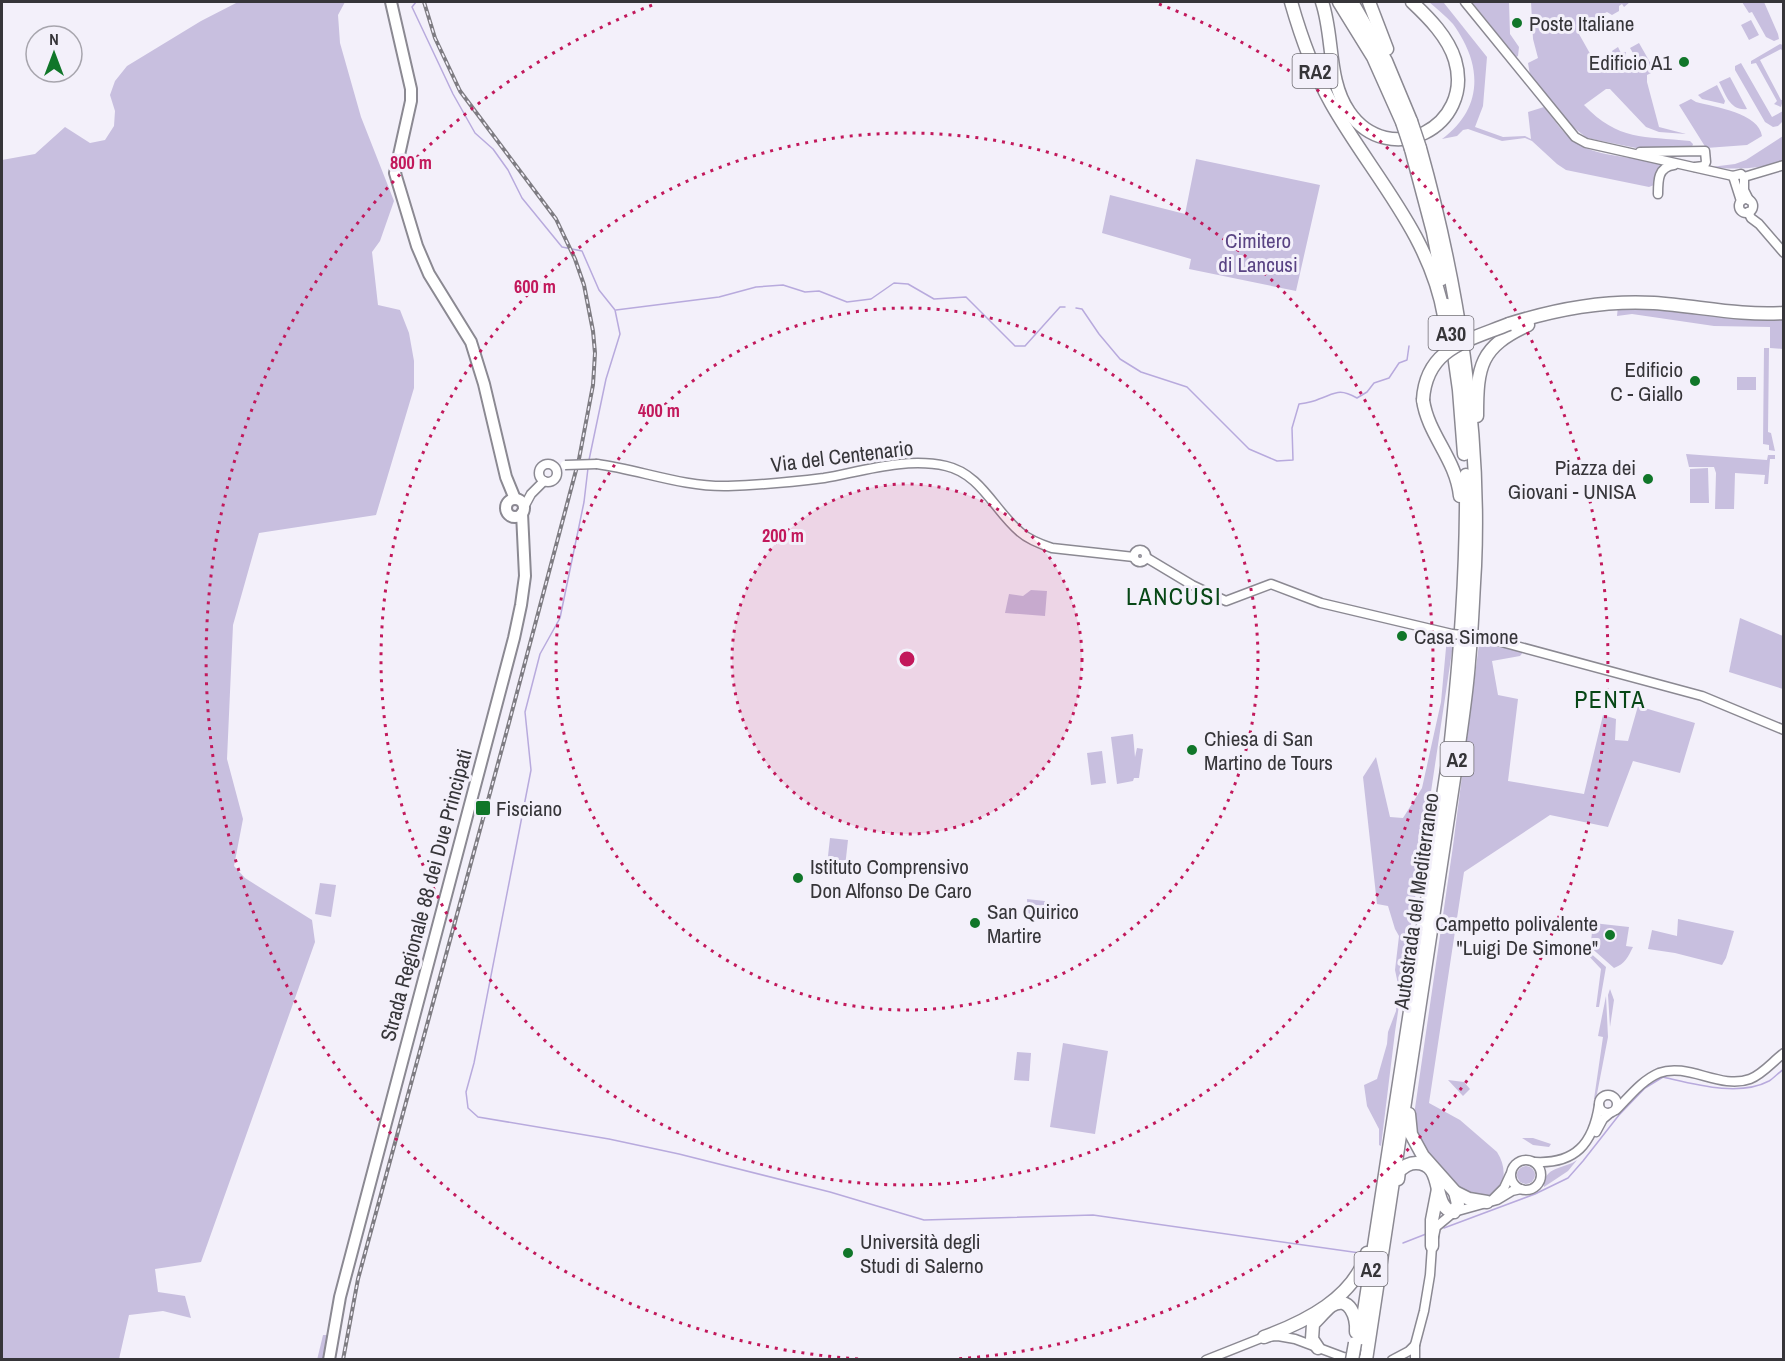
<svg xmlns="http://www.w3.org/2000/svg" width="1785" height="1361" viewBox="0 0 1785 1361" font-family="'Archivo Narrow',sans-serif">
  <rect width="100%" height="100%" fill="#f3f0fa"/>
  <g fill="#c8bfdf">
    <polygon points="238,2 345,2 338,15 340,43 361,117 394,201 380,241 372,252 378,305 400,310 409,333 414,361 414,388 376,515 259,533 233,625 227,759 243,819 234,866 245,878 312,920 315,942 201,1262 155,1269 158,1292 185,1296 191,1318 163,1311 129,1315 119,1359 2,1359 2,160 35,154 65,127 90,143 105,140 114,126 115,111 110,95 115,81 127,66 201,21"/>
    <path d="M1429,2L1444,3L1487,57L1483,106L1475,127L1503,137L1525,136L1531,139L1528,112L1544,107C1554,119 1563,134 1576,143C1599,158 1638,156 1664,165L1654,185L1649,187L1566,170L1557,164L1532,141L1525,138L1502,141L1468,129L1463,130L1457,136L1442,139C1477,113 1483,77 1463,40C1460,35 1457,29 1453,24C1446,16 1437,9 1429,2Z"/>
    <polygon points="1472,2 1509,2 1510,34 1519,47 1518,56 1516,57"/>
    <path d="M1531,2H1630L1624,7L1622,4L1619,6V11L1612,15L1607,12L1603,14L1610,26L1605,29L1601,23L1594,27L1588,17L1583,21L1587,29L1579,34L1597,66L1602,64L1605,69L1609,68L1611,70L1617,67L1613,61L1616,59L1612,51L1618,47L1621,53L1626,52L1624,63L1628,65L1637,60L1630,48L1639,43L1655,71L1647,75V82L1659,127L1686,134L1659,132L1646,127L1610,89H1606L1584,105C1618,141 1644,136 1690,141L1693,144L1692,147L1636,148L1587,138L1573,127L1530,75L1528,63L1538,58L1533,39Z"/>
    <polygon points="1742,2 1764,2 1778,34 1779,39 1774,41 1766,37 1752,12 1749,13"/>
    <polygon points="1751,20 1759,35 1749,40 1741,25"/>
    <polygon points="1780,44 1783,45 1783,52 1781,49 1760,60 1781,100 1783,100 1781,107 1774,104 1777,101 1756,63 1751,64 1751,61"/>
    <polygon points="1741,63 1772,117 1783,111 1783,121 1778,126 1773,127 1765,122 1735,70 1735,66"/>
    <path d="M1730,77L1747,109C1730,111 1726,95 1719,82Z"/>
    <polygon points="1717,85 1725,101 1724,104 1702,99 1698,95"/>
    <path d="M1691,99L1696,102C1715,107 1759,113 1762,136L1747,145L1706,148L1679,105Z"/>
    <path d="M1783,136V161C1760,169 1736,170 1711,167L1735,164L1746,160Z"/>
    <polygon points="1196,159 1320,185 1296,291 1189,269 1191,259 1102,233 1110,195 1185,214"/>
    <polygon points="1618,306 1783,317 1783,349 1770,348 1770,327 1714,326 1632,314 1617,316"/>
    <polygon points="1764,348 1769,348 1768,432 1771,433 1775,451 1769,450 1769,445 1763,444"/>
    <rect x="1737" y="377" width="19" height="13"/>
    <polygon points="1686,454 1767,460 1768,455 1775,455 1775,459 1770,459 1768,484 1764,484 1765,475 1735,473 1734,509 1715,509 1716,473 1714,467 1689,467"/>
    <polygon points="1708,468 1709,503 1690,503 1690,469"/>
    <polygon points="1031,590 1047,591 1045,616 1005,613 1009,594 1023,596"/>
    <polygon points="1740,618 1783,636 1783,689 1729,672"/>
    <polygon points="1447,637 1454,638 1395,1032 1381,1146 1379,1145 1379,1129 1367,1106 1364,1085 1377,1079 1387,1044 1388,1032 1396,1011 1398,984 1395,970 1399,936 1395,929 1388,906 1377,904 1363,777 1376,757 1390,817 1403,818 1422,788 1441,702"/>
    <path d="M1479,644L1524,651L1520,656L1492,661L1498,695L1518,699L1508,781L1584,794L1603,715L1616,719L1615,740L1628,741L1638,706L1695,723L1680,773L1633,761L1608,827L1550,815L1464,872L1429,1103L1460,1120L1497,1152C1511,1173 1503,1204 1473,1195C1469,1194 1463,1193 1460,1191C1455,1188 1451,1182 1447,1178C1432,1161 1423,1150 1412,1129L1453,846Z"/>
    <polygon points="1133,734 1135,757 1137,748 1143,749 1139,778 1134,778 1133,781 1117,784 1111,737"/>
    <polygon points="1102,751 1106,783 1091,785 1087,753"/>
    <polygon points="830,838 848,840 845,867 827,865"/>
    <polygon points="320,883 336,885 331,917 315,914"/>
    <polygon points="1027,899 1045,901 1042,918 1028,913"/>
    <polygon points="1678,919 1734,931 1726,958 1722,965 1675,953 1648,949 1652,930 1677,936"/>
    <path d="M1593,923L1629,927L1626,946L1633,947C1628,957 1625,964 1614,968L1588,945V942L1591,941Z"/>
    <polygon points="1587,950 1606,967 1599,1007 1596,1007 1601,969 1586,953"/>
    <polygon points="1610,989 1614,1000 1610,1027 1608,995"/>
    <polygon points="1606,996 1608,1037 1596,1099 1594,1099 1603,1037 1598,1036"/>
    <polygon points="1063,1043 1108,1051 1095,1134 1050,1127"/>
    <polygon points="1017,1052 1031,1053 1029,1081 1014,1080"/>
    <polygon points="1448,1080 1464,1082 1470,1089 1463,1096"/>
    <polygon points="1522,1138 1533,1138 1551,1144 1549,1147 1533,1145"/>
    <path d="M1577,1160L1568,1171L1544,1187C1543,1166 1565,1169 1577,1160Z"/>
    <circle cx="1526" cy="1175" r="9"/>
    <polygon points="323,1335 327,1335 328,1336 326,1359 317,1360"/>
  </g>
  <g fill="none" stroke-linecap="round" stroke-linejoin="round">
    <g stroke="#b8aadd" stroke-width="1.5">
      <polyline points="416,2 412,7 453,94 475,133 493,149 508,170 522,198 562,247 582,251 599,290 615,310 620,334 606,379 589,460"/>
      <path d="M1076,308L1082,309L1099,334L1120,359L1141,372L1187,387L1249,449L1277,461L1293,460L1292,428L1299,404C1306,403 1313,402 1319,399C1336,393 1339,388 1357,398L1367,392L1374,383L1389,378L1399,363L1407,360L1409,346"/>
      <polyline points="616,310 719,297 756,287 783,285 805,292 819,291 847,302 871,299 894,283 908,284 934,299 966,297 1015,346 1025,346 1060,307 1065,307"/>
      <polyline points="588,468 584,502 560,618 540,654 525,712 531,770 474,1063 466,1092 468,1108 478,1117 609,1139 679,1154 830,1192 924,1220 1093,1215 1360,1253"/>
      <path d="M1444,1228L1535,1194L1568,1178L1583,1161L1619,1115L1645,1088L1663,1077C1694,1084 1739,1097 1769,1081C1774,1078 1779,1072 1784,1069"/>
      <polyline points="1403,1243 1426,1234"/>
    </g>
    <g stroke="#8b8992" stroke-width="11">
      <g id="minor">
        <polyline points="1465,2 1575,137 1586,143 1733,176"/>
        <polyline points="1640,152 1705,151 1706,162 1704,166 1695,167"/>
        <polyline points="1744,177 1784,165"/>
        <path d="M1658,194C1658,180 1658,167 1674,165"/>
        <circle cx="1746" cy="206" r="7"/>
        <polyline points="1741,201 1733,176 1741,174 1744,177 1744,190 1749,200"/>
        <polyline points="1748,212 1751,218 1759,224 1784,253"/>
        <circle cx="548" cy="473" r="9"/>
        <path d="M597,464C641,470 682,487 728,486C760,485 792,482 824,478C863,471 906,457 946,466C981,474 994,510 1020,532C1029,540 1040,544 1052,548L1134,557"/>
        <polyline points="524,507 531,494 544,481"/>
        <circle cx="1140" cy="556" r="6"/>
        <polyline points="1147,558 1192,585 1226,601 1271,584 1321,603 1452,634"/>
        <polyline points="1483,637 1702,696 1784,730"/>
        <circle cx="1608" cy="1104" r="9"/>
        <path d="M1616,1110C1629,1097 1642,1080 1659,1073C1688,1062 1720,1090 1750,1079C1763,1074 1773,1061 1784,1053"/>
        <polyline points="1596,1132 1603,1119 1610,1113"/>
        <circle cx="1526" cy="1175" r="15"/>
        <path d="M1535,1162C1575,1164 1593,1144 1599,1105"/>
        <polyline points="1493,1199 1504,1188 1510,1175"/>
        <polyline points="1206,1360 1264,1337 1278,1336 1295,1339 1343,1357 1365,1360"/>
        <polyline points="1392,1360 1409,1351 1415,1345 1424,1311 1430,1275 1432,1246 1436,1227 1454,1212 1497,1200 1512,1191 1521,1189"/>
        <polyline points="1415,1360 1415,1345"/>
      </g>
    </g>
    <g stroke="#8b8992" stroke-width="14">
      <g id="major">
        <polyline points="391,2 411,89 411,101 395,173 417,246 429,274 471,342 484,384 506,477 515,499"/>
        <circle cx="515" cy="508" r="9"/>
        <polyline points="329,1360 340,1297 514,638 521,605 525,576 522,513"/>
      </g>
    </g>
    <g stroke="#8b8992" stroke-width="15">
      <g id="highway">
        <path d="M1291,2C1301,37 1313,71 1331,103C1371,174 1430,234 1444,316"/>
        <path d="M1322,2C1334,37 1327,80 1349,112C1389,170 1475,127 1455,60C1448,37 1429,18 1412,2"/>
        <polyline points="1339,2 1373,57 1402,122"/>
        <polyline points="1352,2 1386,61 1411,121"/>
        <polyline points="1369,2 1387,49"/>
        <polyline points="1411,149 1433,232 1442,279"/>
        <polyline points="1447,305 1459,390 1464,454"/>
        <path d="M1509,324C1556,309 1604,300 1654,303C1698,306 1740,316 1784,313"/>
        <path d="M1423,400C1428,435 1456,459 1460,496"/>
        <path d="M1477,416C1477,366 1480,347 1528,325"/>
        <polyline points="1409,1114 1411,1134 1423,1156 1455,1192 1469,1199 1487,1202"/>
        <path d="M1398,1179L1399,1171C1405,1166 1409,1163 1416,1163C1446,1163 1430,1208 1454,1212L1458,1204L1455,1192"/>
        <polyline points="1432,1246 1432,1220 1438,1189"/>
        <path d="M1264,1337C1305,1322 1354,1298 1367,1253"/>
        <path d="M1359,1344L1450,750C1460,656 1467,570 1466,475"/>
        <path d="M1318,1348L1312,1339L1313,1324C1319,1318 1325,1311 1331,1306C1350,1294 1357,1318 1356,1332"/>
        <path d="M1366,1360L1458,752C1462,722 1467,691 1469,661C1472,630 1473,598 1475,566C1481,428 1457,280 1420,148"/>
      </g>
    </g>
    <use href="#minor" stroke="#fff" stroke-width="8"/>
    <use href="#major" stroke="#fff" stroke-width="10"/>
    <use href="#highway" stroke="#fff" stroke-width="12"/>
    <g stroke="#7e7c82" stroke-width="4">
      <polyline id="rail" points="343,1360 358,1279 506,734 579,459 593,385 595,353 593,331 584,285 575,259 556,219 460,91 435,38 424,2"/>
    </g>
    <use href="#rail" stroke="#f3f0fa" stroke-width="1.5" stroke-dasharray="4.5" stroke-linecap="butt"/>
    <g stroke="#8b8992" stroke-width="11" stroke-linecap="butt">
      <g id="minor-bridge">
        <polyline points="565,465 597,464"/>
        <polyline points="1452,634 1483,637"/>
      </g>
    </g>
    <g stroke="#8b8992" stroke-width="15" stroke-linecap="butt">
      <g id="highway-bridge">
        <polyline points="1411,121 1420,148"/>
        <polyline points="1402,122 1411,149"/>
        <path d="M1423,400C1426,348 1467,341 1509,324"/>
        <polyline points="1352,1360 1355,1343"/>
      </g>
    </g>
    <use href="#minor-bridge" stroke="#fff" stroke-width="8"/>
    <use href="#highway-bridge" stroke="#fff" stroke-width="12"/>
  </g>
  <circle cx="907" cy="659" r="175" fill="#c2185b" fill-opacity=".12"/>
  <g fill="none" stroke="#c2185b" stroke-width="3" stroke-dasharray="3 6">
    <circle cx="907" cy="659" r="175"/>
    <circle cx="907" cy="659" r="351"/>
    <circle cx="907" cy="659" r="526"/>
    <path d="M858 1359A702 702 0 0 1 655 4M1159 4A702 702 0 0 1 956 1359"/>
  </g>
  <g fill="#107629" stroke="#f3f0fa" stroke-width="2">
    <circle cx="1517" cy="23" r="6"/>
    <circle cx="1684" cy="62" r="6"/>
    <circle cx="1695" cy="381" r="6"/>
    <circle cx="1648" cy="479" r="6"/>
    <circle cx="1402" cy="636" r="6"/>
    <circle cx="1192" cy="750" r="6"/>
    <rect x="475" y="800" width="16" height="16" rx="3"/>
    <circle cx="798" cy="878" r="6"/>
    <circle cx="975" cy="923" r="6"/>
    <circle cx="1610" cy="935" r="6"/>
    <circle cx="848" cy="1253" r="6"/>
  </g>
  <g text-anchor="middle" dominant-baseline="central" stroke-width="6" stroke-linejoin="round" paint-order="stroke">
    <g fill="#f3f0fa" stroke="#6f6d73" stroke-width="1.5">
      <rect x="1292.5" y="54" width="45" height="34" rx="4.5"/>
      <rect x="1428.5" y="316" width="45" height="34" rx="4.5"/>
      <rect x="1440.5" y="742" width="33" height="34" rx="4.5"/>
      <rect x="1354.5" y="1252" width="33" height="34" rx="4.5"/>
    </g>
    <g font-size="20" font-weight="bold" fill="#363539">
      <text x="1315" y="71">RA2</text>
      <text x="1451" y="333">A30</text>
      <text x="1457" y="759">A2</text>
      <text x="1371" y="1269">A2</text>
    </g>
    <g font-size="21" fill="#363539" stroke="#f3f0fa" text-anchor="start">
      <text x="1529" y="23">Poste Italiane</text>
      <text x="1672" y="62" text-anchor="end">Edificio A1</text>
      <text x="1683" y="369" text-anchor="end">Edificio<tspan x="1683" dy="24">C - Giallo</tspan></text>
      <text x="1636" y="467" text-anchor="end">Piazza dei<tspan x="1636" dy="24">Giovani - UNISA</tspan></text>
      <text x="1414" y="636">Casa Simone</text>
      <text x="1204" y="738">Chiesa di San<tspan x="1204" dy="24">Martino de Tours</tspan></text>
      <text x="496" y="808">Fisciano</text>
      <text x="810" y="866">Istituto Comprensivo<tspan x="810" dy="24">Don Alfonso De Caro</tspan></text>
      <text x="987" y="911">San Quirico<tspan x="987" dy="24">Martire</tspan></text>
      <text x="1598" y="923" text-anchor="end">Campetto polivalente<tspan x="1598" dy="24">"Luigi De Simone"</tspan></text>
      <text x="860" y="1241">Università degli<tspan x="860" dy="24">Studi di Salerno</tspan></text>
    </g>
    <g font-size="21" fill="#594383" stroke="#f3f0fa">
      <text x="1258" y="240">Cimitero<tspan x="1258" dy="24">di Lancusi</tspan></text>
    </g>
    <g font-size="21" fill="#363539" stroke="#f3f0fa">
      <text transform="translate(842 456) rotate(-7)">Via del Centenario</text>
      <text transform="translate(426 895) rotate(-75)">Strada Regionale 88 dei Due Principati</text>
      <text transform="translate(1416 901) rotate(-82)">Autostrada del Mediterraneo</text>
    </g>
    <g font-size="24" letter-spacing="1.5" fill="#074716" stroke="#f3f0fa">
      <text x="1174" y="596">LANCUSI</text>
      <text x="1610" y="699">PENTA</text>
    </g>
  </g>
  <circle cx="907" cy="659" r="9" fill="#c2185b" stroke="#f3f0fa" stroke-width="3"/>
  <g font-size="18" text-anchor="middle" font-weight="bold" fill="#c2185b" stroke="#f3f0fa" stroke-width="6" stroke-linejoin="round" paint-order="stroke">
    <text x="411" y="169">800 m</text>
    <text x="535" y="293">600 m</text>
    <text x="659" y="417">400 m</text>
    <text x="783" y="542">200 m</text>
  </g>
  <rect width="1785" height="1361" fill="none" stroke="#363539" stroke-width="6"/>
  <g transform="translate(54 54)"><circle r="28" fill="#f3f0fa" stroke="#a7a5ad" stroke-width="1.5"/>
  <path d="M0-4.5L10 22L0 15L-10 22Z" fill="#107629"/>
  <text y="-9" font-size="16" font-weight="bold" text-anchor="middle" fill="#363539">N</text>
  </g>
</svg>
